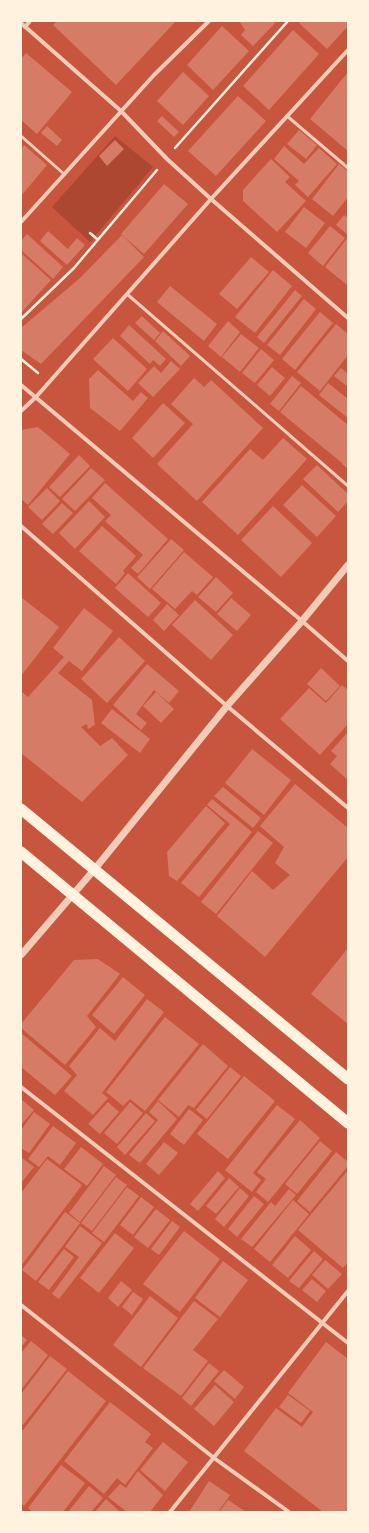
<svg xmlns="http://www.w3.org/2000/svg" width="369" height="1533" viewBox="0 0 369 1533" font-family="'Golos Text',sans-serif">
  <rect width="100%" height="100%" fill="#c8553d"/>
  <polygon fill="#ae4732" points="115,136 153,167 90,242 52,207"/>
  <g fill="#d67c66">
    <polygon points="57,21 176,21 116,85 53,25"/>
    <polygon points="239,21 277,21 253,46 241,35 245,30"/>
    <polygon points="301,21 348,21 348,26 327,49 299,23"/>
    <polygon points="222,26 249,51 213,90 187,65"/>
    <polygon points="293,30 319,54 269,110 243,86"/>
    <polygon points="26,53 72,92 37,134 21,120 21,59"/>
    <polygon points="183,72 209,96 183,125 157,101"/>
    <polygon points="348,72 348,151 310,119"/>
    <polygon points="238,96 266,121 216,176 188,151"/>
    <polygon points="162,116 179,132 174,137 157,121"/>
    <polygon points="47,126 62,140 57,146 41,133"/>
    <polygon points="299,130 317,145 306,159 287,144"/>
    <polygon points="115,140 124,149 107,166 99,156"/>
    <polygon points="24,145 47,165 21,196 21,149"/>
    <polygon points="284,146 304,164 319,148 337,164 308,197 295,185 299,181 274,159"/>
    <polygon points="271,159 290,177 285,182 306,201 277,232 243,201 243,190"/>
    <polygon points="339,164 348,171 348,197 333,216 312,199"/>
    <polygon points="164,184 188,204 144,254 121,234"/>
    <polygon points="304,207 325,223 306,248 285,232"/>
    <polygon points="344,215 348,218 348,235 336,225"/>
    <polygon points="330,226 345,238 323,266 308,253"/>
    <polygon points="48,231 68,249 77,238 85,245 67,265 40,241"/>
    <polygon points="27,234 63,267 53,279 21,250 21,241"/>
    <polygon points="122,235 144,257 41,364 21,350 21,328 80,278"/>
    <polygon points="348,237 348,283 347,285 325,267"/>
    <polygon points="21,253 51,280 21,313"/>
    <polygon points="251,257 269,272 237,309 219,294"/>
    <polygon points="273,270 292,286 255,333 235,317"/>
    <polygon points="170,286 217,324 204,341 157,302"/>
    <polygon points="295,290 302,296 264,343 257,337"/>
    <polygon points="304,299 316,309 280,355 267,345"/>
    <polygon points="320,312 333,323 295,370 282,359"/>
    <polygon points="142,316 160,333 154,340 135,323"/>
    <polygon points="228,321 240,332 221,357 208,346"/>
    <polygon points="336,324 348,334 348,355 320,391 297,372"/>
    <polygon points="129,325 166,359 160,366 153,360 150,364 120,336"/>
    <polygon points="163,331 190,356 181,366 155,341"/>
    <polygon points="241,334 259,348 240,372 222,357"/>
    <polygon points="113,338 147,369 128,391 93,359"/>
    <polygon points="261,349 274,360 255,383 242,373"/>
    <polygon points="171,361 180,369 153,397 138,383 154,366 161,373"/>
    <polygon points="272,367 285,378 270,396 257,385"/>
    <polygon points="341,368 348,374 348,384 347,386 334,376"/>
    <polygon points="98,370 133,401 141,392 148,398 120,431 90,408 89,379"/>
    <polygon points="292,376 301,383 279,411 270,404"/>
    <polygon points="194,378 204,387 211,380 263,428 197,501 157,464 193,424 171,404"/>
    <polygon points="328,383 348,399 348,418 319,395"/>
    <polygon points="301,386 348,425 348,469 342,464 342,463 280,412"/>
    <polygon points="163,403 185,423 153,458 132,438"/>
    <polygon points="38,427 70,454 28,505 21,499 21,430"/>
    <polygon points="283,438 307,459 238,535 202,502 250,449 263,460"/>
    <polygon points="79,455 90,466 60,497 49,487"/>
    <polygon points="317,465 348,494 348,501 338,512 303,479"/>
    <polygon points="91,468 105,480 75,511 62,499"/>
    <polygon points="105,483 168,539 138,574 131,568 143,555 105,521 111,515 92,498"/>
    <polygon points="302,485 336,516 317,537 283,505"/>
    <polygon points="47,488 60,501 42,520 28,507"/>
    <polygon points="89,501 105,517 75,549 59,533"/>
    <polygon points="62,503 73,513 53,534 42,524"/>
    <polygon points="273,506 312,543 281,577 241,540"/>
    <polygon points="102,526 136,556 123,571 125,573 116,584 79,551"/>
    <polygon points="171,539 184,550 150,589 137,577"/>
    <polygon points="184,552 213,577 197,595 192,591 175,609 152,589"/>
    <polygon points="128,573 161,603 148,617 115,588"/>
    <polygon points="216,577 233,593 216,612 198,597"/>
    <polygon points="21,597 59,627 21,676"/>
    <polygon points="231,598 251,615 237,631 217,614"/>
    <polygon points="195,600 233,635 211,660 172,625"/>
    <polygon points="167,604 179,615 164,631 153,620"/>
    <polygon points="84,608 113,631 82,671 69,661 58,673 92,700 95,725 88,729 87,724 81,727 100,746 112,738 128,755 82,802 21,753 21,691 28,697 64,657 53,648"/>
    <polygon points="119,637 145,661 107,703 81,679"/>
    <polygon points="147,664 179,691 169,703 154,690 136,714 147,723 141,730 113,705"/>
    <polygon points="321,668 340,686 326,701 307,684"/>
    <polygon points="342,685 348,690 348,724 320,755 280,719 309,688 326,703"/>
    <polygon points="156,692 174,709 161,723 143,706"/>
    <polygon points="112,709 150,739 140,753 101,723"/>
    <polygon points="348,732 348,780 330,764 337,756 331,751"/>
    <polygon points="252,749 291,780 264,815 225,783"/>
    <polygon points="295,784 348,828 348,857 265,957 217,916 252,871 273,890 290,875 275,863 284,847 260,826"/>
    <polygon points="223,787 261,818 253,828 214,796"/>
    <polygon points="212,799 252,832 199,897 181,883 230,824 207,805"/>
    <polygon points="206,806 225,823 177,881 169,876 167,852"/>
    <polygon points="258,831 273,843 216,914 201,902"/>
    <polygon points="348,948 348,1024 311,994"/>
    <polygon points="98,959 120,974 87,1016 96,1027 65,1065 21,1028 21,1024 74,960"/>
    <polygon points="123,977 145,995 114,1034 92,1015"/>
    <polygon points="147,999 164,1012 102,1093 108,1098 93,1115 64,1091 77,1075 69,1066 100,1028 115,1041"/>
    <polygon points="165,1017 199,1044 145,1111 130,1099 123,1106 106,1092"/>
    <polygon points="21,1033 72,1076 55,1095 21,1067"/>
    <polygon points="203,1044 228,1066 194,1108 188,1105 179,1117 158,1100"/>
    <polygon points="230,1067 241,1076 207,1119 196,1110"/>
    <polygon points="244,1076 275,1101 228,1159 197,1134"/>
    <polygon points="21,1099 34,1110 21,1125"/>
    <polygon points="158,1101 177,1119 140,1163 129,1155 158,1120 149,1112"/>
    <polygon points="108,1102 119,1112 100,1134 88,1124"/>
    <polygon points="130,1102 143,1113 117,1144 104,1133"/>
    <polygon points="277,1105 295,1119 253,1173 261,1180 252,1192 225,1170"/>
    <polygon points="189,1109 203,1120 184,1145 170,1134"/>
    <polygon points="34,1112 50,1124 29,1153 21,1148 21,1130"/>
    <polygon points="146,1113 155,1121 125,1155 117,1147"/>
    <polygon points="300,1120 320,1138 268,1202 256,1192 266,1179 257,1172"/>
    <polygon points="53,1126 76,1143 60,1165 48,1156 39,1167 28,1159"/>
    <polygon points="320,1141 332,1151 297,1194 285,1184"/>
    <polygon points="164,1142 178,1153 159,1175 146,1164"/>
    <polygon points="81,1147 103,1164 87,1186 64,1169"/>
    <polygon points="336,1152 348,1162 348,1166 310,1212 297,1201"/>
    <polygon points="21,1157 34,1167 21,1183"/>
    <polygon points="47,1159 82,1185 21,1266 21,1193"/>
    <polygon points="104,1166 116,1175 80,1222 69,1213"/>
    <polygon points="348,1170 348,1262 343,1268 298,1230"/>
    <polygon points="218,1171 225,1178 198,1211 190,1204"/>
    <polygon points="116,1177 127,1185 92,1231 81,1223"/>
    <polygon points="229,1178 239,1187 216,1214 206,1206"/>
    <polygon points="127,1187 139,1196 104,1242 92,1233"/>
    <polygon points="240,1188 249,1196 224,1227 215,1219"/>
    <polygon points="289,1189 296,1195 252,1247 241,1239 271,1202 275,1206"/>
    <polygon points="254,1196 264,1204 237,1237 228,1229"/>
    <polygon points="141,1197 154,1207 133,1235 120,1225"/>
    <polygon points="293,1200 309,1214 270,1262 254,1249"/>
    <polygon points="156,1209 170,1220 148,1248 134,1237"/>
    <polygon points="65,1212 80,1223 36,1281 22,1270"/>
    <polygon points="172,1221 180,1227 159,1255 151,1249"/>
    <polygon points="80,1226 102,1243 59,1299 52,1294 79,1257 65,1247"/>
    <polygon points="184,1231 220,1259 180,1312 143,1284"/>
    <polygon points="115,1233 134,1248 99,1293 80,1278"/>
    <polygon points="295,1236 311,1250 288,1278 272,1265"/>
    <polygon points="64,1249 74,1257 49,1290 38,1282"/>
    <polygon points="314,1251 323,1259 299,1288 289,1281"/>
    <polygon points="325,1260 342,1274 328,1289 312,1275"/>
    <polygon points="223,1261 248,1280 220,1317 195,1298"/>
    <polygon points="312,1279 326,1291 317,1302 302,1290"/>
    <polygon points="121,1281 132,1290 118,1307 108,1298"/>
    <polygon points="133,1292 143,1299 132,1315 122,1307"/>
    <polygon points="150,1296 178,1318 141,1367 113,1345"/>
    <polygon points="194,1301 218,1319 193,1350 208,1361 181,1396 143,1368"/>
    <polygon points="21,1335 27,1340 21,1347"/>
    <polygon points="31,1341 48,1355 21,1390 21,1353"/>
    <polygon points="326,1342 348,1359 348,1508 345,1512 323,1512 244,1451 276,1408 302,1427 313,1412 288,1393"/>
    <polygon points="50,1356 67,1369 23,1425 21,1423 21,1394"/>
    <polygon points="209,1363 219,1371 191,1406 182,1398"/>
    <polygon points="224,1370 244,1387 235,1399 214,1381"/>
    <polygon points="68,1371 106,1401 24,1506 21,1503 21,1429 23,1430"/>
    <polygon points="215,1385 234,1402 214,1426 194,1409"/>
    <polygon points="288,1395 310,1411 301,1423 279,1407"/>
    <polygon points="110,1402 151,1434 145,1442 153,1448 125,1485 117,1478 104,1494 64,1461"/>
    <polygon points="163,1442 188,1462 165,1491 140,1470"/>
    <polygon points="61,1465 85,1483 63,1512 33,1512 28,1508"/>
    <polygon points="138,1471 163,1495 150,1512 127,1512 108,1497 120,1484 126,1488"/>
    <polygon points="209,1481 230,1495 218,1512 189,1512"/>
    <polygon points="89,1486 103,1498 91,1512 68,1512"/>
    <polygon points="106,1499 120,1512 95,1512"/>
    <polygon points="228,1500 246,1512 219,1512"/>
  </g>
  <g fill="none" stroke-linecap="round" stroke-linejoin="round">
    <g stroke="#fff3e0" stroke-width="2.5">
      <polyline points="175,148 288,21"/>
      <polyline points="90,233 97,239"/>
      <polyline points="21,319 74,268 157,170"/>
      <polyline points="21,359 38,373"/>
    </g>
    <g stroke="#f1ccb7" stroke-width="3">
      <polyline points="287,116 348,168"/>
      <polyline points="21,136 64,174"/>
      <polyline points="127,294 348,486"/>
    </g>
    <g stroke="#f1ccb7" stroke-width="4">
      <polyline points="21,23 121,111 167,159 211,199 348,318"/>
      <polyline points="25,27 30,21"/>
      <polyline points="21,222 154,75 209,21"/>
      <polyline points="21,385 302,621 348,661"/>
      <polyline points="21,411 36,397 211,199 348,50"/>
      <polyline points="21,526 227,706 348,808"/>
      <polyline points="21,1087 348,1343"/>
      <polyline points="21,1305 214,1458 289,1512"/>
      <polyline points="170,1512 348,1291"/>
    </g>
    <polyline stroke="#f1ccb7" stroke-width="7" points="21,955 94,870 227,706 302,621 348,565"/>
    <g stroke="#fff3e0" stroke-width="11">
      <polyline points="21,809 348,1079"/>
      <polyline points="21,852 348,1123"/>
    </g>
  </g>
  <rect width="369" height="1533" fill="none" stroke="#fff3e0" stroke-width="44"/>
</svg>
